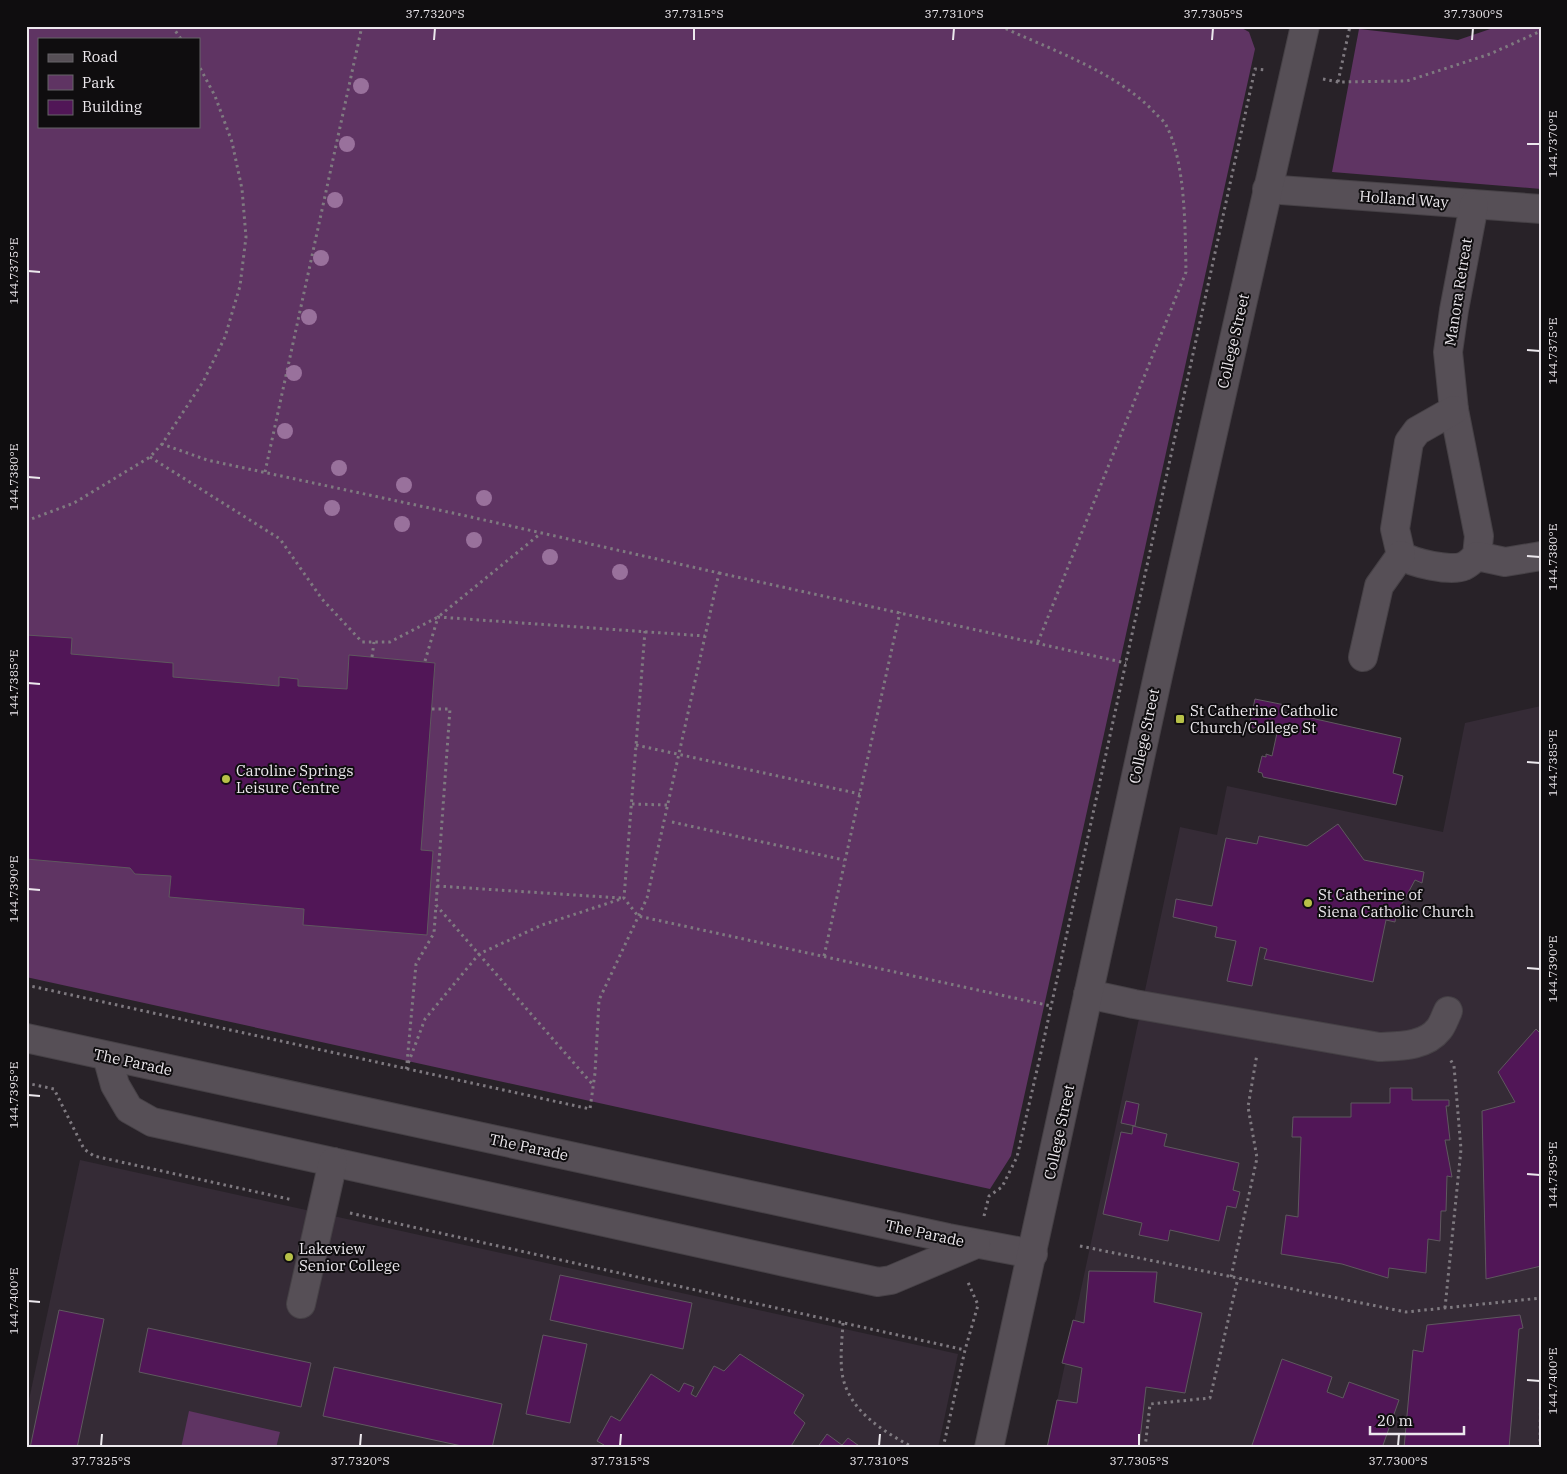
<svg xmlns="http://www.w3.org/2000/svg" width="1567" height="1474" viewBox="0 0 1567 1474" font-family="'IBM Plex Serif',serif">
  <rect width="100%" height="100%" fill="#282228"/>
  <g fill="#352b36">
    <polygon points="1541,706 1541,1448 1047,1448 1180,827 1217,835 1227,786 1443,832 1465,723"/>
    <polygon points="80,1160 958,1354 938,1448 26,1448 26,1414"/>
  </g>
  <g fill="#5f3463" fill-rule="evenodd">
    <path d="M26,26H1238L1249,32L1255,49L1011,1156L990,1189L26,977ZM39,39H199V126H39Z"/>
    <polygon points="1499,26 1541,26 1541,189 1332,172 1359,29 1458,40"/>
    <polygon points="189,1411 280,1432 276,1448 181,1448"/>
  </g>
  <g fill="#511657" stroke="#5f585f">
    <polygon points="26,635 72,638 71,654 173,663 173,677 279,686 279,677 298,679 298,686 347,689 349,655 435,663 421,850 433,851 427,935 303,925 304,909 169,897 171,876 135,874 130,868 26,859"/>
    <polygon points="1255,699 1285,705 1284,712 1401,738 1393,773 1403,776 1396,805 1263,777 1262,773 1258,772 1262,756 1266,757 1266,754 1272,756 1277,733 1249,727"/>
    <polygon points="1338,824 1364,860 1424,872 1422,883 1415,880 1396,915 1395,922 1386,920 1373,982 1264,959 1267,949 1260,947 1252,986 1227,981 1236,941 1215,937 1217,927 1173,917 1176,899 1212,906 1226,838 1257,844 1259,836 1307,846"/>
    <polygon points="1536,1029 1541,1034 1541,1266 1486,1279 1482,1111 1515,1102 1498,1072"/>
    <polygon points="1390,1088 1412,1088 1412,1100 1449,1100 1449,1106 1446,1106 1450,1140 1445,1140 1452,1177 1447,1176 1446,1211 1441,1211 1440,1241 1428,1239 1426,1273 1389,1268 1388,1278 1342,1264 1281,1254 1286,1215 1298,1217 1301,1137 1292,1137 1293,1117 1351,1117 1351,1103 1390,1103"/>
    <polygon points="1126,1101 1139,1104 1135,1126 1121,1123"/>
    <polygon points="1133,1126 1167,1134 1164,1146 1239,1163 1233,1190 1240,1192 1236,1208 1227,1206 1219,1241 1170,1230 1168,1241 1139,1235 1142,1223 1103,1214 1121,1132 1132,1134"/>
    <polygon points="1089,1271 1157,1272 1154,1302 1202,1313 1185,1393 1146,1387 1139,1448 1047,1448 1057,1400 1077,1403 1082,1368 1062,1363 1073,1320 1084,1323"/>
    <polygon points="560,1275 692,1303 683,1349 550,1320"/>
    <polygon points="59,1310 104,1319 77,1448 30,1448"/>
    <polygon points="1520,1315 1523,1328 1519,1329 1509,1448 1404,1448 1413,1350 1423,1352 1427,1325"/>
    <polygon points="148,1328 311,1363 301,1407 139,1372"/>
    <polygon points="543,1335 587,1344 570,1423 526,1414"/>
    <polygon points="740,1354 804,1395 794,1413 805,1423 790,1448 602,1448 604,1445 597,1441 611,1416 620,1421 651,1374 679,1392 684,1383 694,1387 691,1394 696,1397 714,1366 724,1371"/>
    <polygon points="1282,1359 1332,1377 1327,1392 1343,1398 1349,1382 1399,1400 1382,1448 1251,1448"/>
    <polygon points="334,1367 502,1404 492,1448 471,1448 323,1416"/>
    <polygon points="827,1434 842,1445 848,1438 862,1448 817,1448"/>
  </g>
  <g fill="none" stroke-linecap="round" stroke-linejoin="round">
    <g stroke="#464146" stroke-width="30">
      <g id="minor">
        <polyline points="1267,189 1541,209"/>
        <polyline points="1474,205 1454,310 1448,352 1454,410 1479,536 1477,556"/>
        <path d="M1454,410L1417,431L1409,442L1395,529L1401,555C1412,563 1451,572 1464,566C1469,564 1473,559 1477,556L1505,562L1541,556"/>
        <polyline points="1363,657 1379,586 1401,555"/>
        <path d="M1088,994L1134,1004L1379,1047C1399,1046 1425,1047 1439,1029C1443,1024 1445,1017 1448,1011"/>
        <polyline points="26,1038 948,1238 1033,1254"/>
        <polyline points="107,1056 115,1085 129,1109 152,1122 785,1262 878,1282 891,1280 976,1244"/>
        <polyline points="301,1304 333,1162"/>
        <polyline points="989,1448 1159,671 1305,26"/>
      </g>
    </g>
    <g stroke="#7f7a80" stroke-width="3" stroke-dasharray="2.5 4" stroke-linecap="butt">
      <polyline points="172,26 181,39"/>
      <path d="M1000,26C1051,50 1118,72 1156,114C1159,117 1164,121 1166,125C1186,163 1185,229 1186,272L1038,642"/>
      <polyline points="1323,79 1338,82 1407,81 1490,54 1541,31"/>
      <polyline points="1338,82 1350,26"/>
      <polyline points="150,457 280,539 322,599 362,642 390,642 438,617 540,534"/>
      <polyline points="265,472 362,26"/>
      <polyline points="26,521 74,503 150,457 162,444 203,382 225,337 240,286 246,237 242,189 232,142 215,96 199,66"/>
      <polyline points="719,573 1126,663"/>
      <polyline points="645,631 624,898 638,916 1051,1006"/>
      <polyline points="372,657 374,642"/>
      <polyline points="425,661 438,617 705,636"/>
      <polyline points="432,709 450,709 436,905 593,1085"/>
      <polyline points="636,745 860,794"/>
      <polyline points="632,804 667,805"/>
      <polyline points="672,822 844,860"/>
      <polyline points="437,886 621,898"/>
      <polyline points="824,956 900,612"/>
      <polyline points="26,985 590,1109 595,1073 599,1000 647,898 719,573 462,515 207,460 162,444"/>
      <polyline points="407,1063 416,964 434,933 436,905"/>
      <polyline points="406,1069 425,1019 479,954 542,925 624,898"/>
      <polyline points="26,1083 54,1089 84,1149 94,1156 293,1200"/>
      <polyline points="350,1213 965,1350"/>
      <polyline points="984,1216 989,1196 1002,1187 1017,1157 1042,1048 1255,69 1265,70"/>
      <polyline points="1080,1246 1406,1312 1541,1298"/>
      <polyline points="1231,1277 1257,1158 1248,1107 1257,1054"/>
      <polyline points="1445,1308 1461,1149 1454,1066 1450,1059"/>
      <path d="M843,1323C842,1340 840,1356 842,1373C848,1411 883,1431 914,1448"/>
      <polyline points="943,1448 965,1350 978,1305 967,1280"/>
      <polyline points="1145,1448 1150,1404 1210,1398 1238,1278"/>
      <polyline points="1540,1448 1541,1361"/>
    </g>
    <use href="#minor" stroke="#564f56" stroke-width="28"/>
  </g>
  <g fill="#99719c">
    <circle cx="361" cy="86" r="8"/>
    <circle cx="347" cy="144" r="8"/>
    <circle cx="335" cy="200" r="8"/>
    <circle cx="321" cy="258" r="8"/>
    <circle cx="309" cy="317" r="8"/>
    <circle cx="294" cy="373" r="8"/>
    <circle cx="285" cy="431" r="8"/>
    <circle cx="339" cy="468" r="8"/>
    <circle cx="404" cy="485" r="8"/>
    <circle cx="484" cy="498" r="8"/>
    <circle cx="332" cy="508" r="8"/>
    <circle cx="402" cy="524" r="8"/>
    <circle cx="474" cy="540" r="8"/>
    <circle cx="550" cy="557" r="8"/>
    <circle cx="620" cy="572" r="8"/>
  </g>
  <path fill="none" stroke="#ece8ed" stroke-width="2" d="M434,40L435,28M694,40V28M953,40L954,28M1212,40L1213,28M1472,40L1473,28M1527,144H1540M28,271L40,272M1527,350L1540,351M28,477L40,478M1527,556L1540,557M28,683L40,684M1527,762L1540,763M28,889L40,890M1527,968L1540,969M28,1095L40,1096M1527,1174L1540,1175M28,1301L40,1302M1527,1380L1540,1381M101,1446L102,1434M360,1446L361,1434M620,1446L621,1434M879,1446L880,1434M1139,1446V1434M1398,1446L1399,1434"/>
  <g fill="#b7c148" stroke="#0f0d0f" stroke-width="2">
    <rect x="1175" y="714" width="10" height="10" rx="2.5"/>
    <circle cx="226" cy="779" r="5"/>
    <circle cx="1308" cy="903" r="5"/>
    <circle cx="289" cy="1257" r="5"/>
  </g>
  <g text-anchor="middle" dominant-baseline="central" stroke-width="4" stroke-linejoin="round" paint-order="stroke">
    <g font-size="15" fill="#ece8ed" stroke="#0f0d0f">
      <text transform="translate(1404 199) rotate(4)">Holland Way</text>
      <text transform="translate(1458 292) rotate(-81)">Manora Retreat</text>
      <text transform="translate(1233 341) rotate(-77)">College Street</text>
      <text transform="translate(1144 736) rotate(-78)">College Street</text>
      <text transform="translate(133 1062) rotate(12)">The Parade</text>
      <text transform="translate(1059 1132) rotate(-78)">College Street</text>
      <text transform="translate(529 1147) rotate(12)">The Parade</text>
      <text transform="translate(925 1233) rotate(12)">The Parade</text>
    </g>
    <g font-size="15" fill="#ece8ed" stroke="#0f0d0f" text-anchor="start">
      <text x="1190" y="710">St Catherine Catholic<tspan x="1190" dy="17">Church/College St</tspan></text>
      <text x="236" y="770">Caroline Springs<tspan x="236" dy="17">Leisure Centre</tspan></text>
      <text x="1318" y="894">St Catherine of<tspan x="1318" dy="17">Siena Catholic Church</tspan></text>
      <text x="299" y="1248">Lakeview<tspan x="299" dy="17">Senior College</tspan></text>
    </g>
  </g>
  <rect width="1567" height="1474" fill="none" stroke="#0f0d0f" stroke-width="55"/>
  <rect x="38" y="38" width="162" height="90" fill="#0f0d0f" stroke="#676568"/>
  <rect x="48" y="54" width="25" height="8" fill="#564f56" stroke="#676568"/>
  <text x="82" y="62" font-size="15" fill="#ece8ed">Road</text>
  <rect x="48" y="75" width="25" height="15" fill="#5f3463" stroke="#676568"/>
  <text x="82" y="88" font-size="15" fill="#ece8ed">Park</text>
  <rect x="48" y="100" width="25" height="15" fill="#511657" stroke="#676568"/>
  <text x="82" y="112" font-size="15" fill="#ece8ed">Building</text>
  <path d="M1370 1426v8h94v-8" fill="none" stroke="#ece8ed" stroke-width="2.5"/>
  <text x="1377" y="1426" font-size="15" fill="#ece8ed" stroke="#0f0d0f" stroke-width="4" paint-order="stroke">20 m</text>
  <rect x="28" y="28" width="1512" height="1418" fill="none" stroke="#ece8ed" stroke-width="2"/>
  <g font-size="12" text-anchor="middle" fill="#ece8ed">
    <text x="435" y="18">37.7320°S</text>
    <text x="694" y="18">37.7315°S</text>
    <text x="954" y="18">37.7310°S</text>
    <text x="1213" y="18">37.7305°S</text>
    <text x="1473" y="18">37.7300°S</text>
    <text transform="translate(1553 144) rotate(-90)" y="4">144.7370°E</text>
    <text transform="translate(14 271) rotate(-90)" y="4">144.7375°E</text>
    <text transform="translate(1553 351) rotate(-90)" y="4">144.7375°E</text>
    <text transform="translate(14 477) rotate(-90)" y="4">144.7380°E</text>
    <text transform="translate(1553 557) rotate(-90)" y="4">144.7380°E</text>
    <text transform="translate(14 683) rotate(-90)" y="4">144.7385°E</text>
    <text transform="translate(1553 763) rotate(-90)" y="4">144.7385°E</text>
    <text transform="translate(14 889) rotate(-90)" y="4">144.7390°E</text>
    <text transform="translate(1553 969) rotate(-90)" y="4">144.7390°E</text>
    <text transform="translate(14 1095) rotate(-90)" y="4">144.7395°E</text>
    <text transform="translate(1553 1175) rotate(-90)" y="4">144.7395°E</text>
    <text transform="translate(14 1301) rotate(-90)" y="4">144.7400°E</text>
    <text transform="translate(1553 1381) rotate(-90)" y="4">144.7400°E</text>
    <text x="101" y="1465">37.7325°S</text>
    <text x="360" y="1465">37.7320°S</text>
    <text x="620" y="1465">37.7315°S</text>
    <text x="879" y="1465">37.7310°S</text>
    <text x="1139" y="1465">37.7305°S</text>
    <text x="1398" y="1465">37.7300°S</text>
  </g>
</svg>
